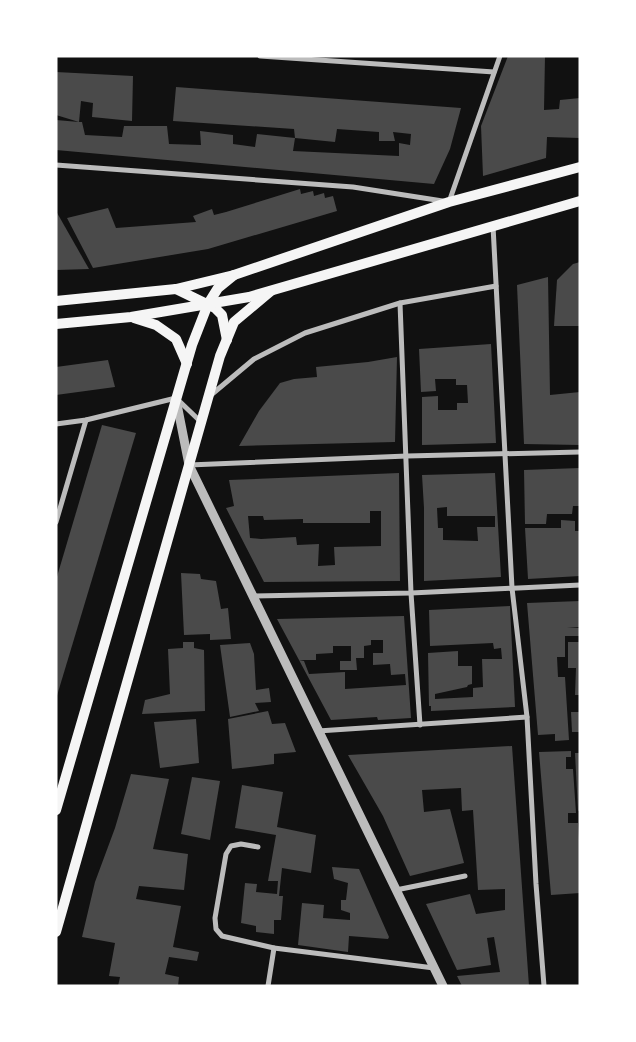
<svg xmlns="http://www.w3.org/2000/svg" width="636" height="1042" viewBox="0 0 636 1042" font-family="'Source Sans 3',sans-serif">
  <rect width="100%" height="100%" fill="#111"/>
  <g fill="#4a4a4a" fill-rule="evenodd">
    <polygon points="508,56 545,56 544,110 559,109 560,100 580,98 580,138 547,137 546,158 483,176 481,126"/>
    <polygon points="56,72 133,76 132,121 92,117 93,103 81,101 79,122 82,122 85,135 122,137 124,126 167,126 169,144 201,145 200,131 233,135 233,144 255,147 257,134 295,138 293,151 399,156 399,143 410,145 411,134 393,132 395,141 379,141 379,132 337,129 335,142 295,138 294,129 173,121 176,87 461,108 450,149 434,184 56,150 56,120 79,122 56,115"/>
    <polygon points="300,189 301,194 313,191 314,196 324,193 325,198 333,196 337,211 208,249 93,268 67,218 108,208 116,228 196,222 193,216 212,209 214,215 226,212"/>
    <polygon points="56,211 89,269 56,270"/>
    <polygon points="580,262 580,326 554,326 557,280 573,264"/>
    <polygon points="548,277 550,395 580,392 580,445 524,444 517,285"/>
    <polygon points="491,344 496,443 422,445 422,397 438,396 438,410 457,410 457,403 468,403 467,385 456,385 456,379 435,379 436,391 421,392 419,349"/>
    <polygon points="397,357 395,442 239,446 259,411 280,383 294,379 317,377 316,367 368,362"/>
    <polygon points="108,360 115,387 56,395 56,367"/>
    <polygon points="102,425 136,433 56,699 56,580"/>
    <polygon points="580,468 580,506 573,506 572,514 547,514 546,524 525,524 524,470"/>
    <path d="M399,473L400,581L264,582L226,508L234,506L229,480ZM370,511H381V546L334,547L335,565L318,566L319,544L297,545L296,537L261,539L250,538L248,516H263L264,520L303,519V523H370Z"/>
    <path d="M495,473L501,577L424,581V508L422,475ZM447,507V516H495V527H477L478,541L443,540V528H438L437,508Z"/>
    <polygon points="561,520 575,521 575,531 580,531 580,576 528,579 525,528 561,528"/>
    <polygon points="181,573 200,574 201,579 216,581 221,609 228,608 231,639 210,640 210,634 184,635"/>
    <polygon points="580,601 580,627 567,628 580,628 580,636 565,636 565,657 557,657 558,677 565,677 569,740 555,741 555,734 538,735 527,603"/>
    <polygon points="510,606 515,707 431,711 431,706 429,706 428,653 458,651 458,666 472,666 472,684 468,685 467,687 435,694 435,699 473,697 473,688 483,687 482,659 502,659 501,648 494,649 493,643 430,646 429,610"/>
    <polygon points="404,616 411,718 378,720 377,717 331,720 299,660 304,661 309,674 345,672 345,689 406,685 405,674 391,675 390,664 373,665 373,653 383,653 383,640 371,640 371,645 364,646 364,658 356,658 357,670 340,670 340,661 351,661 351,646 333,646 333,653 316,654 316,660 299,660 277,619"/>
    <polygon points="183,642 194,642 194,648 204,650 205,711 142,714 145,700 170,694 168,649 183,648"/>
    <polygon points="568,642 580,642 580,695 575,695 576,668 568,668"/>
    <polygon points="250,643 254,654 256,690 269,688 271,702 255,703 259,711 230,717 220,645"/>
    <polygon points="268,711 272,724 285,723 296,752 274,754 274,764 232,769 228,719"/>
    <polygon points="571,712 580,712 580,732 572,732"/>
    <polygon points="196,719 199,763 160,768 154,722"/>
    <polygon points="512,746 529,986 462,986 457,976 500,972 494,937 487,938 491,965 457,970 426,904 470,894 476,914 505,910 505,889 478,890 473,810 462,811 461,788 422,790 424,812 450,809 464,863 410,876 383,816 348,755"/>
    <polygon points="571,751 571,757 566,757 566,769 573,769 576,813 568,813 568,823 578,823 580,855 580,893 551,895 539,752"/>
    <polygon points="575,753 580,753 580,810 578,811"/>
    <polygon points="131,774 169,779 153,849 188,854 184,890 139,886 136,899 181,906 173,947 199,952 197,961 169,957 165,974 179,977 178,986 118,986 120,977 109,976 115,943 82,937 95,882 115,828"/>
    <polygon points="192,777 220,781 210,840 181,834"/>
    <polygon points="242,785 283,792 277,827 316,835 311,873 282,868 279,896 283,896 281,920 274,920 274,934 256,932 256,926 241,923 245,883 257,884 256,892 277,894 278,881 268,881 276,835 235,828"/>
    <polygon points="332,867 359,869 389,937 388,939 349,936 348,952 298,945 302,903 324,905 323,918 350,920 350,913 341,910 341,900 346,900 348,883 334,879"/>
  </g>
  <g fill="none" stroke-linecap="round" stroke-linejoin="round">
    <g stroke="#bcbcbc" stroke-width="5">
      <polyline points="260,56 494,72"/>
      <polyline points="56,165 353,187 449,202 500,56"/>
      <polyline points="493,226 512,588 527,717 536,884 544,986"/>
      <polyline points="400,303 411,593 420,725"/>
      <polyline points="211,395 254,359 305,333 400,303 496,286"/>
      <polyline points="56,424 86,420 176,398 201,422"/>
      <polyline points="189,465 407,456 580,452"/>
      <polyline points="56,522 86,420"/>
      <polyline points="253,596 411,593 580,585"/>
      <polyline points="318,731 527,717"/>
      <polyline points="258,847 241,844 231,846 226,854 215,918 216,929 222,936 274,948 434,968"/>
      <polyline points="396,890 465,876"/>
      <polyline points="268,986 274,948"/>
    </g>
    <polyline stroke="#bcbcbc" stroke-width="9" points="176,399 189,465 443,986"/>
    <g stroke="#f5f5f5" stroke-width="10">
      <polyline points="176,289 215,308 222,315 227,340"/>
      <polyline points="56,301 176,289 234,275 449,202 580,167"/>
      <polyline points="134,318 156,325 176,339 187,364"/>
      <polyline points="56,324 131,317 249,297 580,201"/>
      <polyline points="56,810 192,345 208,304 218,288 234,275"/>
      <polyline points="56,932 220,356 234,322 271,291"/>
    </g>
  </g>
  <rect width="636" height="1042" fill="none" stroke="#ffffff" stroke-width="115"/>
</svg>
